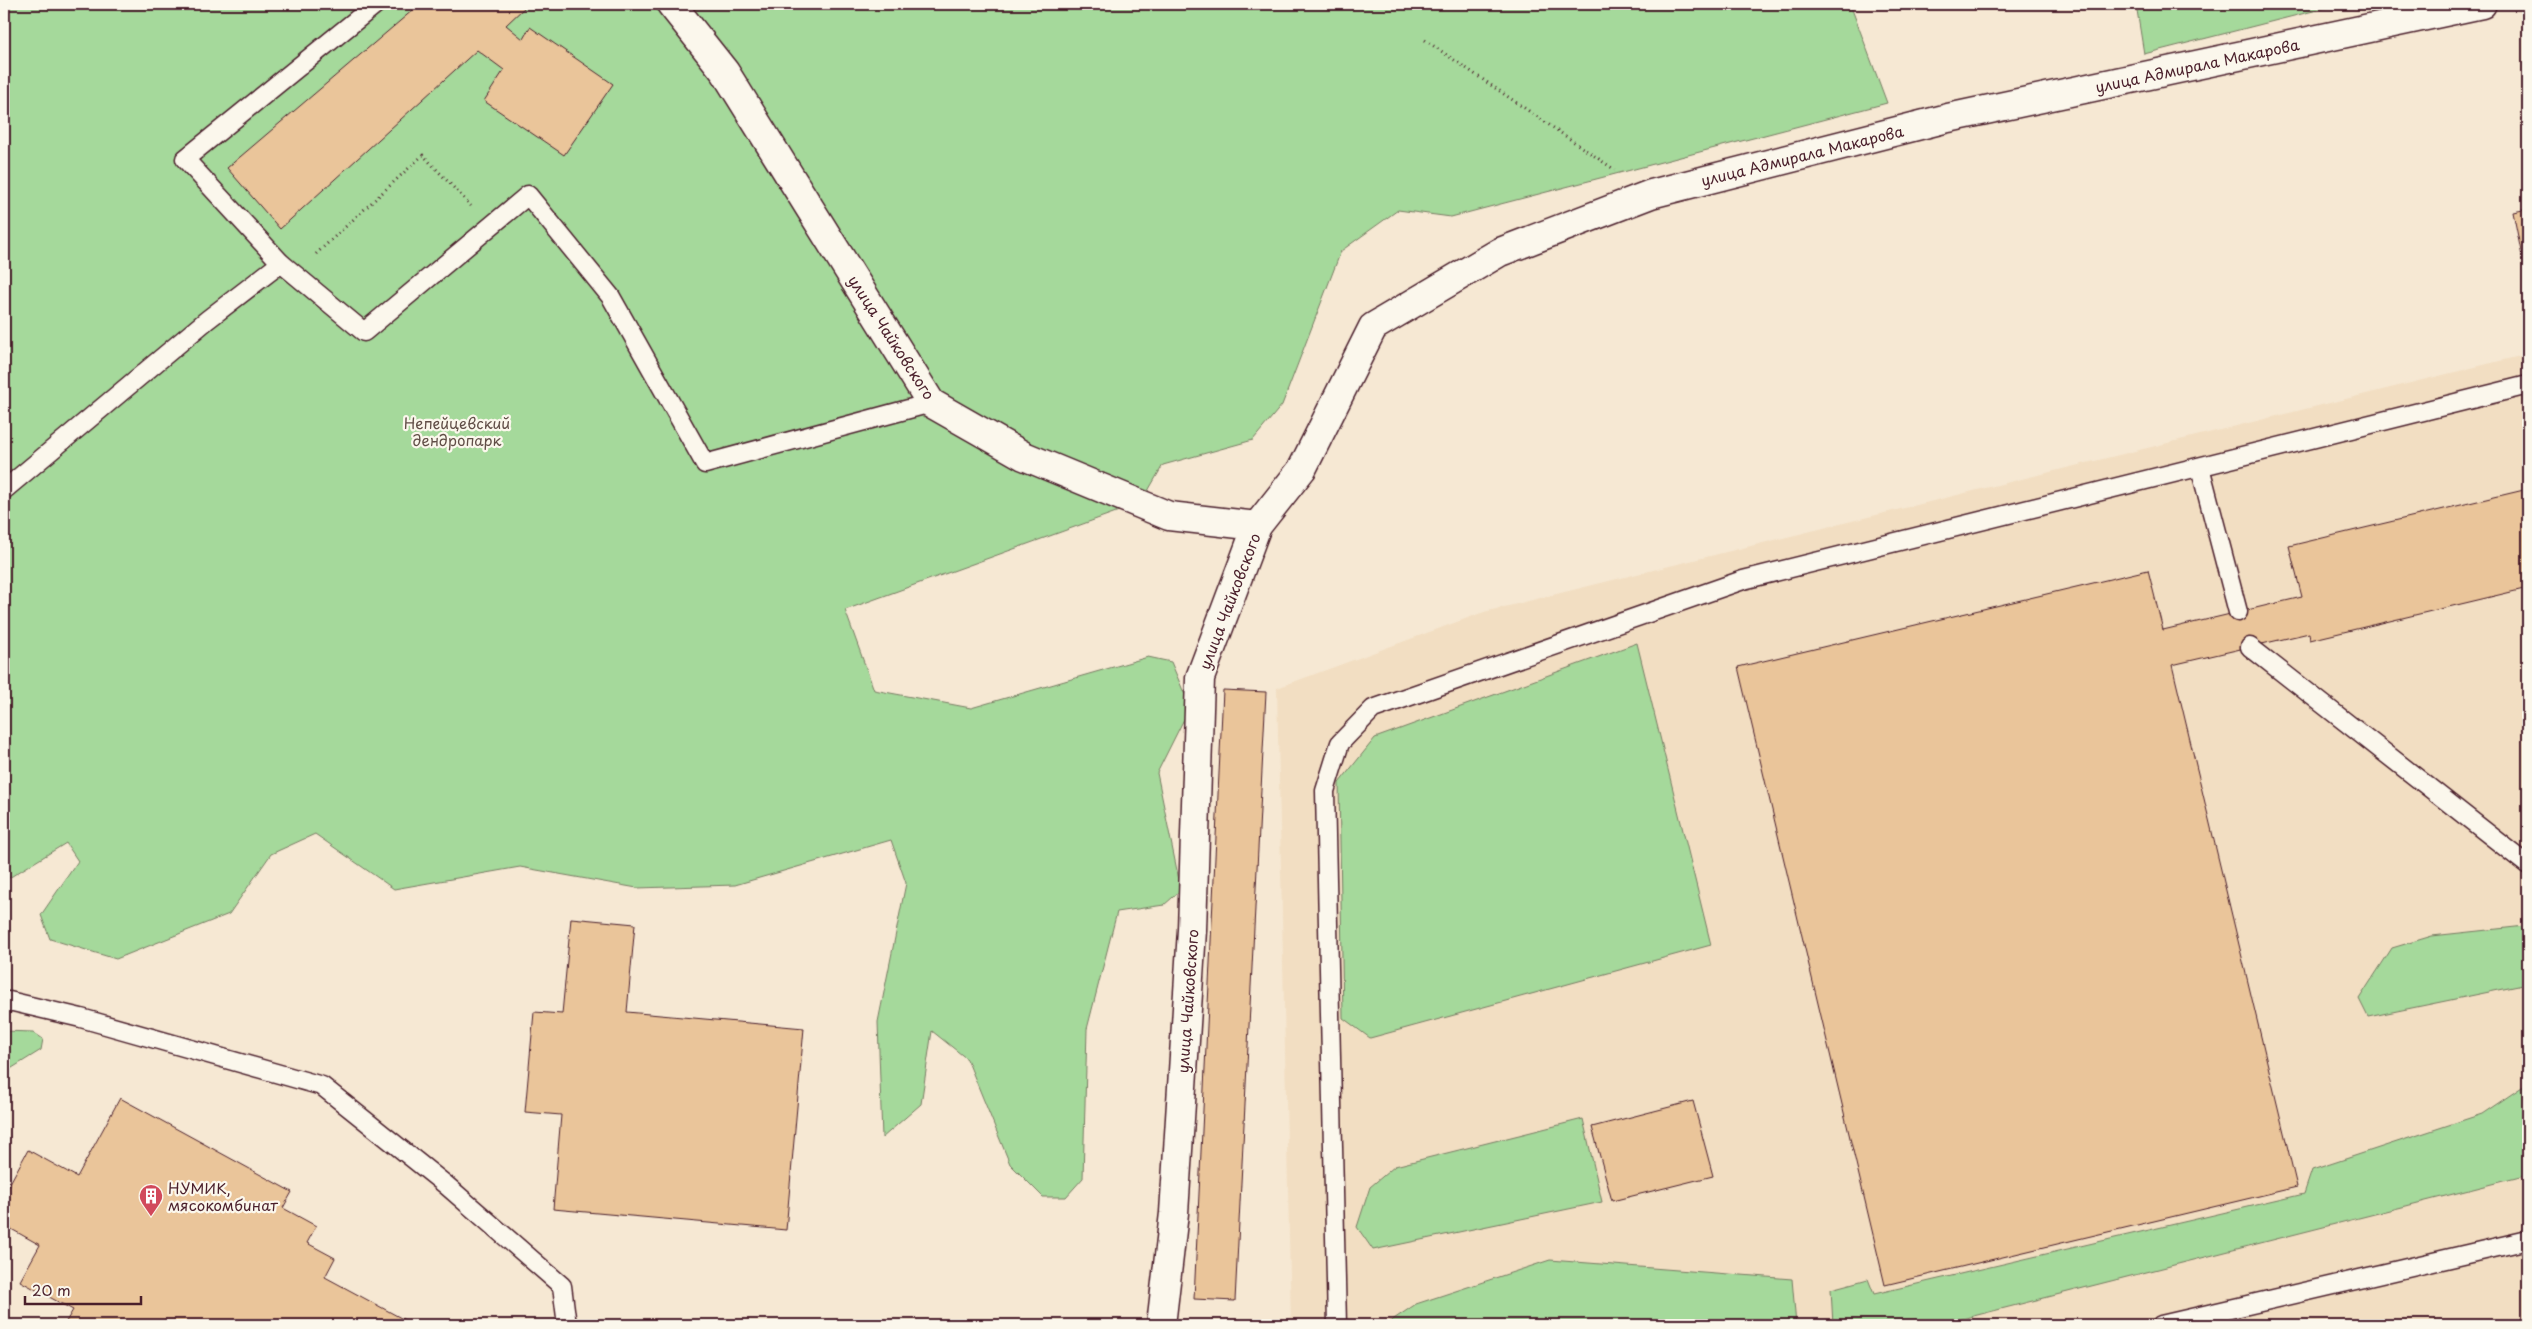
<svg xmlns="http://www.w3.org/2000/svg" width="2532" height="1329" viewBox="0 0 2532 1329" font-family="'Playpen Sans',sans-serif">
  <rect width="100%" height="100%" fill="#f6e8d3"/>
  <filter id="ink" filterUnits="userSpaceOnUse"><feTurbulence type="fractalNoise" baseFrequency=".02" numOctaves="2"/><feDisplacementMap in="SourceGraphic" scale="10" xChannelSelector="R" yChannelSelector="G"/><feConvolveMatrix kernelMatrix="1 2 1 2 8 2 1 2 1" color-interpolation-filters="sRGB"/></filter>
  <g filter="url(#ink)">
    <polygon fill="#f2dec2" points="2528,354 2528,1325 1291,1325 1277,688 1484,612"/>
    <g fill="#a5d99b" stroke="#787c63">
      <polygon points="4,4 1850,4 1887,103 1451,217 1398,210 1341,251 1282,405 1253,440 1163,465 1141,503 845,610 874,690 971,708 1148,657 1171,662 1190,707 1157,773 1181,890 1164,905 1117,912 1087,1029 1083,1178 1066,1197 1043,1197 1010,1164 967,1059 932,1031 921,1104 882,1138 878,1022 906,883 891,840 735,885 637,888 520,867 394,889 315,834 271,854 229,914 116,959 50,939 41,915 78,861 66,843 4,881"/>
      <polygon points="2136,4 2341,4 2144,54"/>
      <polygon points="1637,643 1711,945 1370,1038 1343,1018 1339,783 1375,738"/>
      <polygon points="2525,926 2528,946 2528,984 2368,1017 2359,999 2392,948 2432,936"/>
      <polygon points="4,1031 33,1032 43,1039 41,1050 4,1073"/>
      <polygon points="2528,1083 2528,1175 1938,1325 1833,1325 1831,1289 1868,1279 1874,1294 2304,1194 2312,1170 2482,1114"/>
      <polygon points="1583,1119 1602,1202 1373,1250 1357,1227 1370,1187 1395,1166"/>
      <polygon points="1550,1260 1792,1279 1796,1325 1385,1325 1416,1304"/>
    </g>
    <g fill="#eac59a" stroke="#4a1f2b">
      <polygon points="420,4 521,4 525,7 506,25 523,39 530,27 613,84 564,155 484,101 504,70 477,50 280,229 227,168"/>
      <polygon points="2528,209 2528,276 2526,276 2513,212"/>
      <polygon points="2528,489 2528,588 2310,640 2309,633 2172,665 2297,1187 1885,1285 1738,667 2148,570 2163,630 2302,597 2289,546"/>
      <polygon points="1223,690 1266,692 1235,1301 1194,1299"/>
      <polygon points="571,918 635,924 627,1012 804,1028 786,1230 553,1209 561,1115 525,1112 534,1012 562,1014"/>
      <polygon points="120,1098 292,1192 283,1208 316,1226 307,1243 335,1258 325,1277 414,1325 64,1325 73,1310 20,1281 40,1245 4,1225 4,1194 28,1150 77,1177"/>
      <polygon points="1693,1101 1713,1176 1612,1201 1592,1127"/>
    </g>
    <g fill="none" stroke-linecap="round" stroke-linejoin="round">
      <g stroke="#4a1f2b" stroke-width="21">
        <g id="service">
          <polyline points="376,4 185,159 281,263 364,332 528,195 611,297 705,464 931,403"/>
          <polyline points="2200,467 2238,612"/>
          <polyline points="4,490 207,320 281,263"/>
          <polyline points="2250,647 2528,865"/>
          <polyline points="4,1005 9,1001 81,1018 322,1086 446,1185 562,1286 567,1325"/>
          <polyline points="1337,1325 1325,791 1340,743 1373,709 1743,580 2528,385"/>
          <polyline points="2161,1325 2528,1240"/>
        </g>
      </g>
      <g stroke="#4a1f2b" stroke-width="31">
        <g id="minor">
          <polyline points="671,4 725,72 931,403 1024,456 1169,516 1257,526"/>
          <polyline points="1161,1325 1174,1213 1192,930 1200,678 1257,526 1302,469 1373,327 1500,252 1651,194 1948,118 2482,4"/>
        </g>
      </g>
      <g stroke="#4a1f2b" stroke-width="3" stroke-dasharray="1 4" stroke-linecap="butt">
        <polyline points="1425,40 1615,170"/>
        <polyline points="316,254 423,155 471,206"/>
      </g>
      <use href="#service" stroke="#fbf7ec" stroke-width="18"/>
      <use href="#minor" stroke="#fbf7ec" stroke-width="28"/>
    </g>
  </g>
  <defs>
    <g id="building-pin" transform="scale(1.25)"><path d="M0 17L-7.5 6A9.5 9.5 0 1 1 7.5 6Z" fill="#d1495b" stroke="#fbf7ec"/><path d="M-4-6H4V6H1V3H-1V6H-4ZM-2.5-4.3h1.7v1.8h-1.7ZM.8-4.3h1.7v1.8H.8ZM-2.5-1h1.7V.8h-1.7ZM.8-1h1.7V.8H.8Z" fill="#fff"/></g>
  </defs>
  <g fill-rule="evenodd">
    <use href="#building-pin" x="151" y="1196"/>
  </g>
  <g text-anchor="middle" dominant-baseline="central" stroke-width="4.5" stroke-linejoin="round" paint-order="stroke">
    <g font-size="15" fill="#4a1f2b" stroke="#fbf7ec">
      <text transform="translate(2197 65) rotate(-12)">улица Адмирала Макарова</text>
      <text transform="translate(1802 155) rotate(-14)">улица Адмирала Макарова</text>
      <text transform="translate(892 337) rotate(57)">улица Чайковского</text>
      <text transform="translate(1229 601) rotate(-69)">улица Чайковского</text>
      <text transform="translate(1187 1001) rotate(-86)">улица Чайковского</text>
    </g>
    <g font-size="15" fill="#614e47" stroke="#fbf7ec">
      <text x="457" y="422">Непейцевский<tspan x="457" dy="17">дендропарк</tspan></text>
    </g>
    <g font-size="15" fill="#4a1f2b" stroke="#fbf7ec" text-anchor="start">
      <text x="168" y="1187">НУМИК,<tspan x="168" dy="17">мясокомбинат</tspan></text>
    </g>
  </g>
  <rect width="2532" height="1329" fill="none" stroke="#fbf7ec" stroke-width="20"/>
  <rect x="10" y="10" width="2512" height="1309" fill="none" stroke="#4a1f2b" stroke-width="2" filter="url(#ink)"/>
  <path d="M25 1296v8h116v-8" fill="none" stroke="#4a1f2b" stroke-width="2.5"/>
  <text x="32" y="1296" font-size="15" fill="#4a1f2b" stroke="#fbf7ec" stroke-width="4" paint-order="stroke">20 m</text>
</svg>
